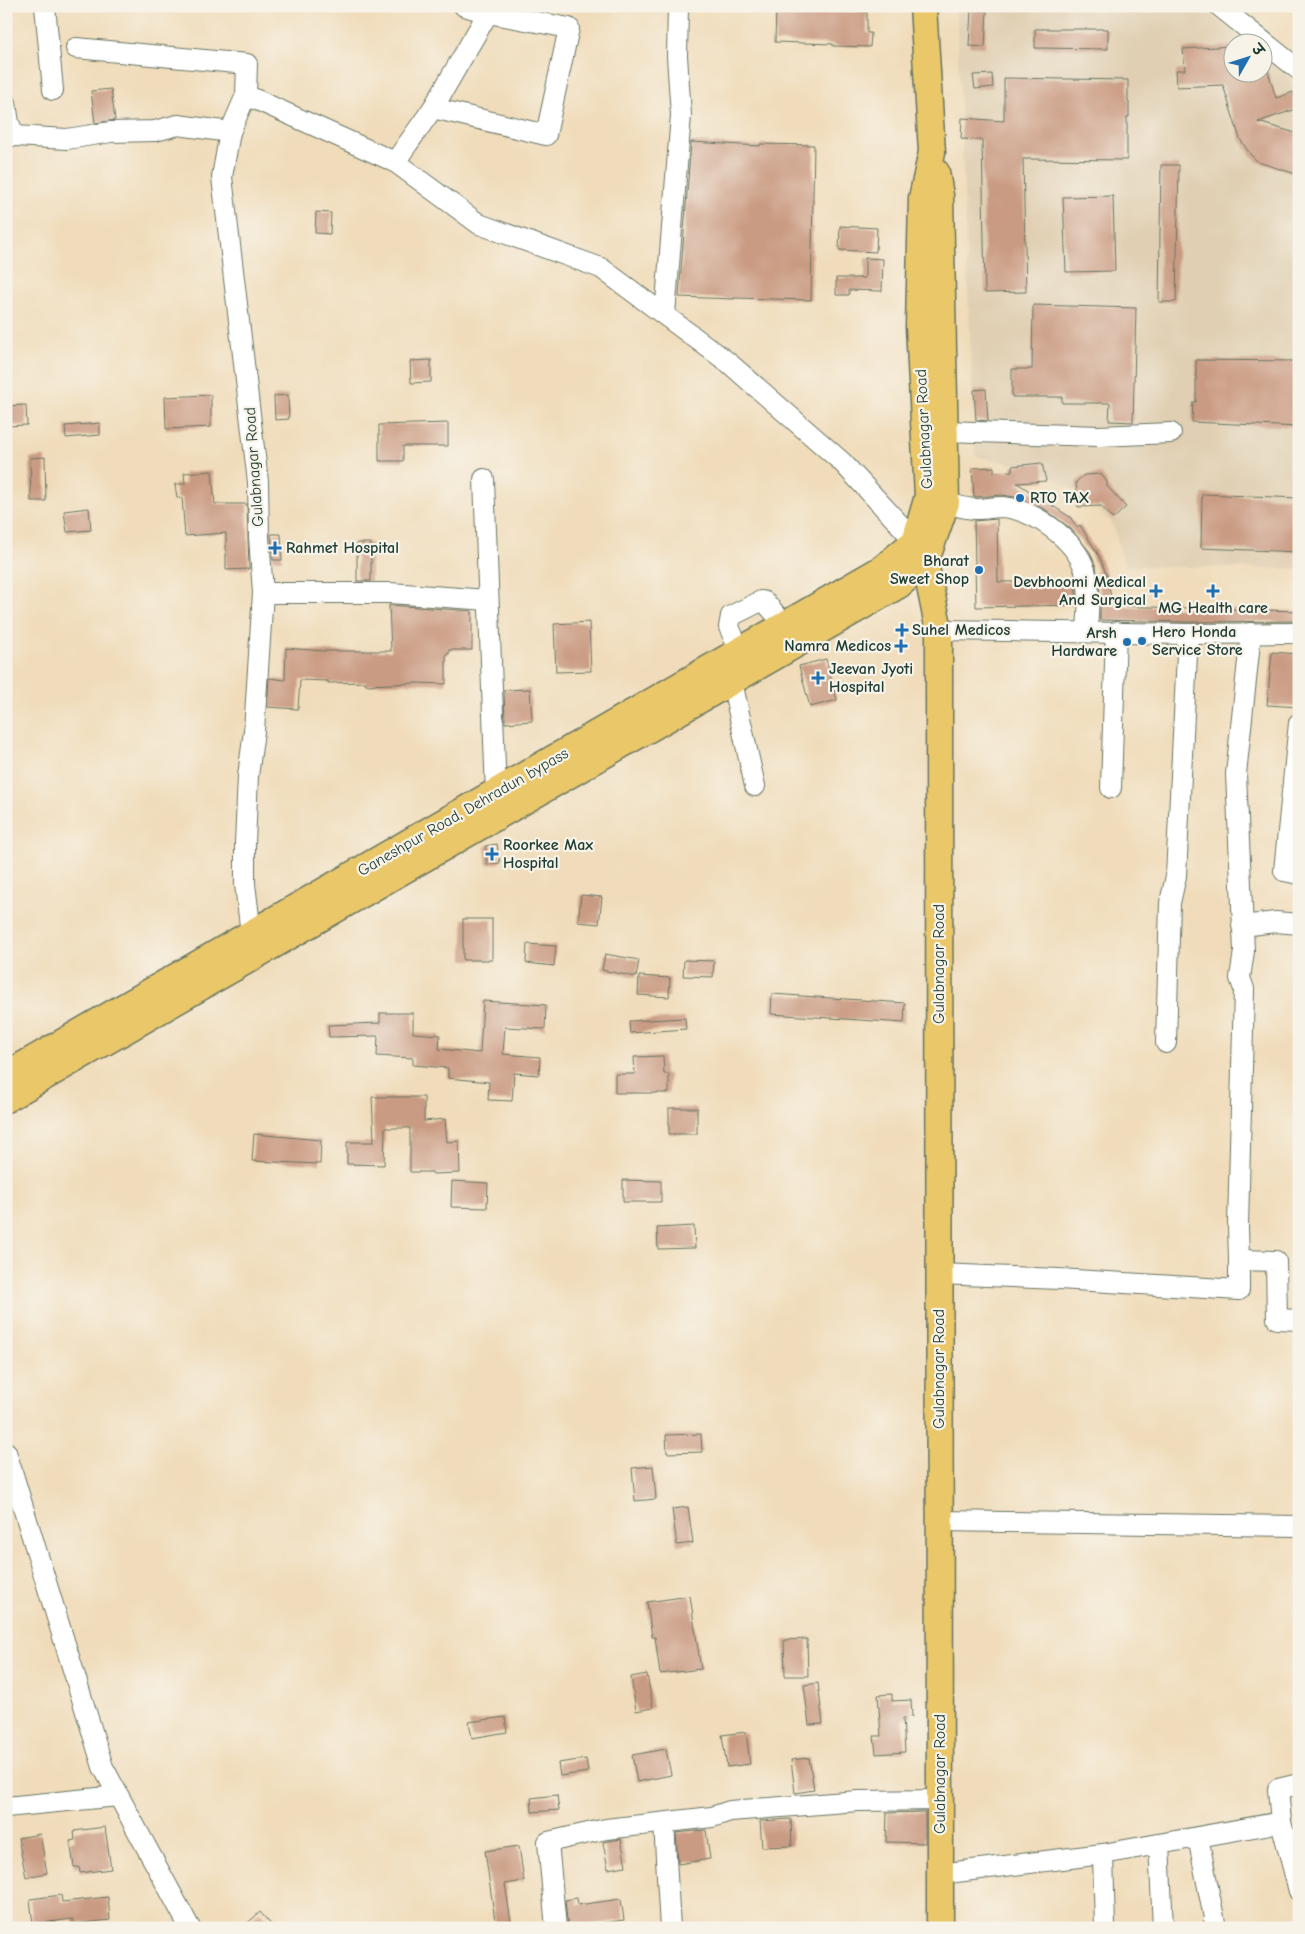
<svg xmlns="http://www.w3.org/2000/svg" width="1305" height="1934" viewBox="0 0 1305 1934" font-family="'Comic Neue','Playpen Sans Deva',sans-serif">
  <rect width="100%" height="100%" fill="#f7f3e8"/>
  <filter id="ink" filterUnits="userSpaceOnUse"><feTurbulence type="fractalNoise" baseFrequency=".02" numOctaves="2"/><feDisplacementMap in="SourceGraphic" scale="10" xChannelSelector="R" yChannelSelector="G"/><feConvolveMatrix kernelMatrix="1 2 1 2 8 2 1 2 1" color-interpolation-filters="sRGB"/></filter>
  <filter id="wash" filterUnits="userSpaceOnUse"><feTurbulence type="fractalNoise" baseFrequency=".0096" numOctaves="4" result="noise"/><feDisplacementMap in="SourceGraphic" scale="20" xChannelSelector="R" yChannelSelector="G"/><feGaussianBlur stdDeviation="1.12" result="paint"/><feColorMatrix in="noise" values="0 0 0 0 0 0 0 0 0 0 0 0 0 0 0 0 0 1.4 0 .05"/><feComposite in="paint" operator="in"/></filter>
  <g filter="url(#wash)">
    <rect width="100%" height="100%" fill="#f0dcba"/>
    <polygon fill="#e0cfb2" points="956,6 1198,6 1248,42 1232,42 1232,72 1262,72 1263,55 1299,85 1299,569 1125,566 1112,523 1077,491 1037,469 975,456"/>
    <g id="blocks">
      <g fill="#ca9b83">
        <polygon points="776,8 867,12 867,33 871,33 870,47 833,46 833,44 775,42"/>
        <polygon points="971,10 987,11 985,47 969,46"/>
        <polygon points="1035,29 1108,29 1108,49 1035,48"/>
        <polygon points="1232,46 1232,72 1236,72 1238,77 1253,72 1262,72 1262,70 1267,68 1276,98 1293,92 1299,108 1258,122 1299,134 1299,175 1258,162 1250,154 1240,139 1223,85 1177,87 1176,70 1185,70 1183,49"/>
        <polygon points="992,74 993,87 975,89 973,75"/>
        <polygon points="1004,78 1128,80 1128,101 1129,101 1129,117 1127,117 1127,160 1023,159 1026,292 985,293 982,140 961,139 962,118 1004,121"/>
        <polygon points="111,89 115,120 95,123 91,91"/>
        <polygon points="691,142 760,146 760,144 814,145 811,300 734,298 734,299 679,297"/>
        <polygon points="1161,165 1179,165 1176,302 1159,302"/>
        <polygon points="1113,196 1115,271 1066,272 1063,197"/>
        <polygon points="316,212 331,213 330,234 315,233"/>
        <polygon points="840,226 877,228 876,252 839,250"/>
        <polygon points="865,258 883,259 882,291 849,290 849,295 836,295 836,278 865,278"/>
        <polygon points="1033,305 1136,308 1133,422 1109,421 1110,403 1062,403 1062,397 1012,397 1012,369 1032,369"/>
        <polygon points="431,360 431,382 411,383 410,361"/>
        <polygon points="1196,360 1299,361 1299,427 1192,422 1193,402 1196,402"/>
        <polygon points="986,389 988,421 976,420 974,390"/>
        <polygon points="211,395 211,427 166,429 165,397"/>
        <polygon points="288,395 289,419 275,420 274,396"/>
        <polygon points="26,405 27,425 6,426 6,406"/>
        <polygon points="100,423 100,435 66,438 65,426"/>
        <polygon points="448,423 448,446 403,446 403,461 379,461 379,425"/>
        <polygon points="45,457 46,501 31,501 30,458"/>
        <polygon points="1042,463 1046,481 1017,483 1070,517 1077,527 1080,525 1099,556 1111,586 1109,587 1113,606 1299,611 1299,621 1188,622 1100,620 1100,592 1096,567 1090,552 1071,529 1046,510 1019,498 1003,495 974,497 972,468 994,467 994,472 1012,471 1012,466"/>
        <polygon points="212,471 215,504 247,504 249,569 226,570 226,533 185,536 182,498 177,498 175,484 185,484 184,473"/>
        <polygon points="1101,474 1107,482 1107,486 1126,507 1113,519 1101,506 1078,507 1076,482 1084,475"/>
        <polygon points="1202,494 1299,498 1299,552 1201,548"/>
        <polygon points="89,508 91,530 67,532 64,511"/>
        <polygon points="997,519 998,582 1075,581 1077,605 976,607 974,521"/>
        <polygon points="271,534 281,534 282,560 273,560"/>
        <rect x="357" y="543" width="14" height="38"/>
        <polygon points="389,605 472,611 472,650 449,650 449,654 446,654 446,684 416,683 366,685 366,682 328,683 328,681 300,680 298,709 267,707 269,678 285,680 286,648 324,651 391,651"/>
        <polygon points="589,622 591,671 556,672 554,624"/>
        <polygon points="1272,652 1299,654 1299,707 1267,705"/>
        <polygon points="826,659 837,700 810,707 799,666"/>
        <polygon points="530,689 532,721 505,723 504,690"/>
        <polygon points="497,844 500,863 487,865 485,846"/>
        <polygon points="581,895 602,897 599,924 578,922"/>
        <rect x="463" y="919" width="29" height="41"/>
        <polygon points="527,944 556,946 554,966 526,963"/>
        <polygon points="605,954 639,960 636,977 602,970"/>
        <polygon points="684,960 714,961 713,977 683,976"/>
        <polygon points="639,976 670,978 669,997 638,995"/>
        <polygon points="772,994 905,1003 904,1023 771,1014"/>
        <polygon points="483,1001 546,1005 545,1029 505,1027 503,1054 540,1057 539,1075 514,1073 512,1101 488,1100 489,1082 448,1078 448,1068 413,1065 413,1058 377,1056 378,1036 329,1037 328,1025 380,1023 380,1013 413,1013 413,1033 440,1035 439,1049 480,1053"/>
        <polygon points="685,1018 686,1029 630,1033 629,1021"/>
        <polygon points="663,1056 664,1074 669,1074 669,1093 615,1093 615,1074 635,1074 634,1057"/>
        <polygon points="372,1097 424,1097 424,1121 445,1119 447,1142 459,1141 460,1173 433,1174 432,1172 410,1172 410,1128 385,1128 384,1165 347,1164 347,1142 374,1142"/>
        <rect x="669" y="1108" width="28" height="26"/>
        <polygon points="254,1134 321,1140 320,1164 252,1161"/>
        <polygon points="623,1180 661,1181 661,1202 623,1202"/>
        <polygon points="452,1181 488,1183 487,1208 451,1207"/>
        <polygon points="694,1226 695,1248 658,1249 657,1228"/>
        <polygon points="701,1434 702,1452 667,1453 666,1435"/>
        <polygon points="653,1466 656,1499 635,1501 632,1468"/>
        <polygon points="688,1507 693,1543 677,1545 672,1509"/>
        <polygon points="690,1596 701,1669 660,1674 655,1637 652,1637 647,1602"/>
        <polygon points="807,1639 808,1676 785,1676 784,1640"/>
        <polygon points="647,1674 653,1708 636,1711 631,1677"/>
        <polygon points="818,1683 823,1724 809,1725 804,1685"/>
        <polygon points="892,1694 892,1701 911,1700 912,1717 903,1718 905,1752 876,1754 874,1736 881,1736 878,1695"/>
        <polygon points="505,1717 507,1732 472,1738 469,1722"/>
        <polygon points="746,1732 750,1764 727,1767 722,1735"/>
        <polygon points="666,1749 671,1775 637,1782 632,1755"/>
        <polygon points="809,1758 814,1790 795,1793 791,1760"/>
        <polygon points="586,1759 588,1772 560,1776 558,1763"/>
        <polygon points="557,1795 559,1810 532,1812 531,1798"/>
        <polygon points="925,1812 925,1843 886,1842 887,1813"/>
        <polygon points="791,1819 792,1846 762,1847 760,1821"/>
        <polygon points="105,1827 111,1869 80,1873 79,1867 74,1867 70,1841 75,1840 74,1831"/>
        <polygon points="706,1830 710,1859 678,1864 676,1833"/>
        <polygon points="40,1834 47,1873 26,1877 18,1838"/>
        <polygon points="621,1839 626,1866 608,1869 603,1842"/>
        <polygon points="519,1846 524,1881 505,1884 512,1928 496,1928 485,1851"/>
        <polygon points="61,1895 62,1902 108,1897 110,1920 73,1924 73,1919 33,1924 30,1899"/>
        <polygon points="577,1898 578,1905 621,1899 624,1920 583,1926 584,1928 568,1928 565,1900"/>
        <polygon points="260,1912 274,1928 242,1928"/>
      </g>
    </g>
  </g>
  <g filter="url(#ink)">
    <use href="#blocks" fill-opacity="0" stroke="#687563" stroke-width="1"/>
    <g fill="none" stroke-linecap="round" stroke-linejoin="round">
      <g stroke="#687563" stroke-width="22">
        <g id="minor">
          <polyline points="45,6 53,90"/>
          <polyline points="464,6 488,13 569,28 546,135 433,108 488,13"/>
          <polyline points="1219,6 1299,70"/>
          <polyline points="76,48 247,64 246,95 230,132 222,177 258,482 259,537 263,593 254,731 248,776 245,843 245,884 251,934"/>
          <polyline points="246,95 395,162"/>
          <polyline points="6,103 9,123 15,136 67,139 111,132 155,131 178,125 230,132"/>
          <polyline points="433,108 395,162 479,224 601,268 729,363 842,462 915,541"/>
          <polyline points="665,315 681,115 677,56 678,6"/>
          <polyline points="944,431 1099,436 1171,433"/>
          <polyline points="484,479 496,793"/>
          <path d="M946,503C955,505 966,509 976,509C985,509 994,507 1003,507C1034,510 1075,539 1085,570C1091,589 1088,612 1087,631"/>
          <polyline points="263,593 390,593 488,600"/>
          <polyline points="939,630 1188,634 1299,633"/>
          <polyline points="740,651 729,627 731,616 761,601 765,602 785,625"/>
          <polyline points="732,682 755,786"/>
          <polyline points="1299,723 1284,871 1299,874"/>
          <polyline points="1111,788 1116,632"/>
          <polyline points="1242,926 1276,922 1299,924"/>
          <polyline points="1166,1043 1170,903 1176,876 1188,634"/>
          <polyline points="1239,1260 1238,1226 1244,989 1240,978 1244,951 1236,774 1251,633"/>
          <polyline points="939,1274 1059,1279 1239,1290 1239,1260 1276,1261 1277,1319 1299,1320"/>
          <polyline points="6,1452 103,1767 190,1928"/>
          <polyline points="939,1521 1299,1526"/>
          <polyline points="6,1807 118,1796"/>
          <polyline points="1281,1822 1299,1891"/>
          <polyline points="664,1823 670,1928"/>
          <polyline points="1198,1837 1216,1928"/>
          <polyline points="1159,1844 1163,1928"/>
          <polyline points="1103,1854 1281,1822 1278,1789 1299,1784"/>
          <polyline points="940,1874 1103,1854 1105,1928"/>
          <polyline points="556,1928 548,1842 606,1829 712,1817 730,1811 858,1801 940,1800"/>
        </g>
      </g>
      <g stroke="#687563" stroke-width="29">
        <g id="major">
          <polyline points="923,6 932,152 922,198 919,327 928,496 915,541 925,563 939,630 940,1928"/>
          <polyline points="6,1075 883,568 915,541"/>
          <polyline points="6,1099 899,585 925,563 946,503 940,195 936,172"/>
        </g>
      </g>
      <use href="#minor" stroke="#fff" stroke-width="20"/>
      <use href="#major" stroke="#eac769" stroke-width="26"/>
    </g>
  </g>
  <g fill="#1f6fb2" stroke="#f7f3e8" stroke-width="2">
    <circle cx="1020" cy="498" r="5"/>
    <path d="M272.5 540.5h5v5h5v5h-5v5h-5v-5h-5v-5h5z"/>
    <circle cx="979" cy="570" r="5"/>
    <path d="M1153.5 583.5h5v5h5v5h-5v5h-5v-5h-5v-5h5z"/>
    <path d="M1210.5 583.5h5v5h5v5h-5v5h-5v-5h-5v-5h5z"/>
    <path d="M899.5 622.5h5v5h5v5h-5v5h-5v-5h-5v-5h5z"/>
    <circle cx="1142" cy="641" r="5"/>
    <circle cx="1127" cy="642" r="5"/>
    <path d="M898.5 638.5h5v5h5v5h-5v5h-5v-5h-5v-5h5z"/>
    <path d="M815.5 670.5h5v5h5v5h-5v5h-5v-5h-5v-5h5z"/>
    <path d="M489.5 846.5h5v5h5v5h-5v5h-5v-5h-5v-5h5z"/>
  </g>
  <g text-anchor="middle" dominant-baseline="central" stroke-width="4.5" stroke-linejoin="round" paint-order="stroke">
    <g font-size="16" fill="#1f3d34" stroke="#f7f3e8">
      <text transform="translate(924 429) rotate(-93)">Gulabnagar Road</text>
      <text transform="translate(254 467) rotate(-94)">Gulabnagar Road</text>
      <text transform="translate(463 812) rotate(-30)">Ganeshpur Road, Dehradun bypass</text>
      <text transform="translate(939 964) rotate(-90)">Gulabnagar Road</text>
      <text transform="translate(939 1369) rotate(-90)">Gulabnagar Road</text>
      <text transform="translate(940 1774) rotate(-90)">Gulabnagar Road</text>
    </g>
    <g font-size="16" font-weight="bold" fill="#1f3d34" stroke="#f7f3e8" text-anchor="start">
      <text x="1030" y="498">RTO TAX</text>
      <text x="286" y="548">Rahmet Hospital</text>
      <text x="969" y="561" text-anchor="end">Bharat<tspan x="969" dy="18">Sweet Shop</tspan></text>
      <text x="1146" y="582" text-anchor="end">Devbhoomi Medical<tspan x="1146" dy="18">And Surgical</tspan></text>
      <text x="1213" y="608" text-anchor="middle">MG Health care</text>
      <text x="912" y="630">Suhel Medicos</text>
      <text x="1152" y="632">Hero Honda<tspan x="1152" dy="18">Service Store</tspan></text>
      <text x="1117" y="633" text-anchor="end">Arsh<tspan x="1117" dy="18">Hardware</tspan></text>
      <text x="891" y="646" text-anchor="end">Namra Medicos</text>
      <text x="829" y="669">Jeevan Jyoti<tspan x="829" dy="18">Hospital</tspan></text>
      <text x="503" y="845">Roorkee Max<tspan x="503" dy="18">Hospital</tspan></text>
    </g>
  </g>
  <rect width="1305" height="1934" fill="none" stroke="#f7f3e8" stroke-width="25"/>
  <g transform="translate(1248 58) rotate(51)"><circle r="24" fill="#f7f3e8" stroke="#a1aaa0"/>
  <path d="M0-4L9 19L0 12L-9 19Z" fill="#1f6fb2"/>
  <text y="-8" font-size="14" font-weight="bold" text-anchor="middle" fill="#1f3d34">उ</text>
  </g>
</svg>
